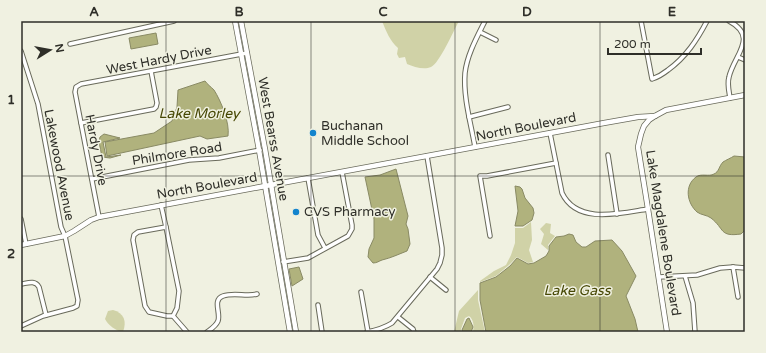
<svg xmlns="http://www.w3.org/2000/svg" width="766" height="353" viewBox="0 0 766 353" font-family="'Varela Round',sans-serif">
  <rect width="100%" height="100%" fill="#f0f1e1"/>
  <g fill="#d0d2a7">
    <path d="M382,21H459C454,30 439,64 431,67C424,70 414,67 407,64L405,57L399,58L397,54L398,48C390,41 386,31 382,21Z"/>
    <polygon points="531,222 532,240 529,250 533,262 528,263 517,257 509,265 496,276 480,282 480,281 494,271 506,265 511,255 515,243 515,228 523,228"/>
    <polygon points="546,223 551,224 550,233 555,236 548,245 548,250 541,244 544,234 540,229"/>
    <path d="M478,290V300L485,332H473C474,326 474,320 469,316L465,318L461,329V332H454L459,311Z"/>
    <path d="M113,310C124,313 127,321 123,332C116,331 108,325 105,319L108,311Z"/>
  </g>
  <g fill="#b0b27d" stroke="#898a64">
    <polygon points="156,33 158,44 131,49 129,38"/>
    <path d="M205,81C207,84 211,87 214,90C221,101 230,123 228,136L207,139L200,136L107,156L105,142L154,133L172,121L177,107L178,90Z"/>
    <polygon points="104,134 120,138 103,142 106,157 121,155 110,158 102,157 99,142 100,137"/>
    <path d="M734,156L745,157V230L741,234C719,237 725,229 711,218C707,215 701,215 697,212C687,203 684,186 696,177C701,173 709,177 714,174C719,172 719,166 723,162C726,160 731,158 734,156Z"/>
    <path d="M396,169L408,216L406,224L408,229L410,244L407,251C399,254 391,258 382,260C379,261 377,263 373,263L368,257L369,249L374,238V219L365,177L380,175Z"/>
    <polygon points="515,186 520,187 522,189 525,198 533,208 534,213 532,220 523,226 515,226 518,211"/>
    <polygon points="569,234 573,235 576,242 582,247 586,247 595,241 612,240 622,251 636,276 626,296 635,319 638,332 486,332 480,300 480,283 496,277 510,266 517,258 528,264 534,263 546,256 549,251 549,246 556,237 564,236"/>
    <polygon points="299,267 303,279 292,286 289,269"/>
    <polygon points="469,318 473,327 471,332 463,332 462,330 467,319"/>
  </g>
  <g fill="none" stroke-linecap="round" stroke-linejoin="round">
    <g stroke="#696a5b" stroke-width="5.5">
      <g id="street">
        <path d="M641,21L652,79C658,77 663,74 668,70C686,57 697,40 707,21"/>
        <path d="M729,21C759,37 734,55 729,77C727,84 729,91 730,98"/>
        <polyline points="480,32 496,40"/>
        <polyline points="70,44 174,21"/>
        <polyline points="21,51 38,104 61,227 65,236 78,300 77,306 73,308 43,316 21,326"/>
        <polyline points="738,57 745,60"/>
        <polyline points="469,117 508,107"/>
        <polyline points="81,123 154,109 156,107 157,103 151,71"/>
        <path d="M550,133L562,193C577,225 621,213 648,209"/>
        <path d="M475,147C471,124 463,97 465,73C467,55 477,37 485,21"/>
        <polyline points="608,155 617,214"/>
        <polyline points="308,178 318,235 325,248"/>
        <polyline points="92,179 189,160 219,158 260,150"/>
        <polyline points="161,205 166,227 179,291 177,308 173,316"/>
        <polyline points="99,217 75,92 76,87 81,84 247,53"/>
        <polyline points="21,219 26,244"/>
        <polyline points="166,227 138,232 134,235 133,240 145,306 149,312 167,316 173,316 187,332"/>
        <polyline points="490,236 480,176 487,176 556,163"/>
        <polyline points="283,262 308,258 348,236 352,229 352,225 342,172"/>
        <polyline points="733,267 738,297"/>
        <polyline points="685,276 693,303 695,332"/>
        <polyline points="430,277 446,290"/>
        <polyline points="659,277 697,275 720,268 733,267 745,268"/>
        <path d="M21,284C28,283 35,280 39,287L46,315"/>
        <polyline points="361,292 368,332"/>
        <polyline points="318,305 322,332"/>
        <polyline points="398,317 413,329 414,332"/>
        <path d="M207,332C211,329 216,326 218,321C221,313 212,300 223,296C234,292 247,297 257,294"/>
        <path d="M367,332C377,330 384,328 392,323L437,269L440,263L442,255V248L427,156"/>
      </g>
    </g>
    <g stroke="#696a5b" stroke-width="6">
      <g id="secondary">
        <polyline points="235,21 259,150 290,332"/>
        <polyline points="241,21 265,149 296,332"/>
        <polyline points="21,245 65,236 74,231 91,220 99,217 604,123 638,117 655,116"/>
        <polyline points="667,332 648,209 638,147 641,134 644,126 649,120 655,116 666,110 745,95"/>
      </g>
    </g>
    <use href="#street" stroke="#fff" stroke-width="3.5"/>
    <use href="#secondary" stroke="#fff" stroke-width="4.5"/>
  </g>
  <path fill="none" stroke="#2e2e28" stroke-width="1" stroke-opacity="0.55" d="M166,21V332M311,21V332M455,21V332M600,21V332M21,176H745"/>
  <g fill="#1384cd" stroke="#f0f1e1" stroke-width="1.5">
    <circle cx="313" cy="133" r="4"/>
    <circle cx="296" cy="212" r="4"/>
  </g>
  <g text-anchor="middle" dominant-baseline="central" stroke-width="3" stroke-linejoin="round" paint-order="stroke">
    <g font-size="13" fill="#2e2e28" stroke="#f0f1e1">
      <text transform="translate(159 60) rotate(-11)">West Hardy Drive</text>
      <text transform="translate(526 127) rotate(-11)">North Boulevard</text>
      <text transform="translate(273 139) rotate(80)">West Bearss Avenue</text>
      <text transform="translate(96 150) rotate(79)">Hardy Drive</text>
      <text transform="translate(177 154) rotate(-9)">Philmore Road</text>
      <text transform="translate(59 165) rotate(79)">Lakewood Avenue</text>
      <text transform="translate(207 186) rotate(-10)">North Boulevard</text>
      <text transform="translate(663 233) rotate(81)">Lake Magdalene Boulevard</text>
    </g>
    <g font-size="13" fill="#2e2e28" stroke="#f0f1e1" text-anchor="start">
      <text x="321" y="126">Buchanan<tspan x="321" dy="15">Middle School</tspan></text>
      <text x="304" y="212">CVS Pharmacy</text>
    </g>
    <g font-size="14" font-style="italic" fill="#474805" stroke="#f0f1e1">
      <text x="199" y="113">Lake Morley</text>
      <text x="577" y="290">Lake Gass</text>
    </g>
  </g>
  <rect width="766" height="353" fill="none" stroke="#f0f1e1" stroke-width="44"/>
  <g transform="translate(50 50) rotate(79)" stroke="#f0f1e1" stroke-width="3" paint-order="stroke">
  <path d="M0-3L7 15L0 10L-7 15Z" fill="#2e2e28"/>
  <text y="-6" font-size="11" font-weight="bold" text-anchor="middle" fill="#2e2e28">N</text>
  </g>
  <path d="M608 48v6h93v-6" fill="none" stroke="#2e2e28" stroke-width="2"/>
  <text x="614" y="48" font-size="12" fill="#2e2e28" stroke="#f0f1e1" stroke-width="3" paint-order="stroke">200 m</text>
  <rect x="22" y="22" width="722" height="309" fill="none" stroke="#2e2e28" stroke-width="1.5"/>
  <g font-size="13" text-anchor="middle" font-weight="bold" fill="#2e2e28">
    <text x="94" y="16">A</text>
    <text x="239" y="16">B</text>
    <text x="383" y="16">C</text>
    <text x="527" y="16">D</text>
    <text x="672" y="16">E</text>
    <text x="11" y="104">1</text>
    <text x="11" y="258">2</text>
  </g>
</svg>
